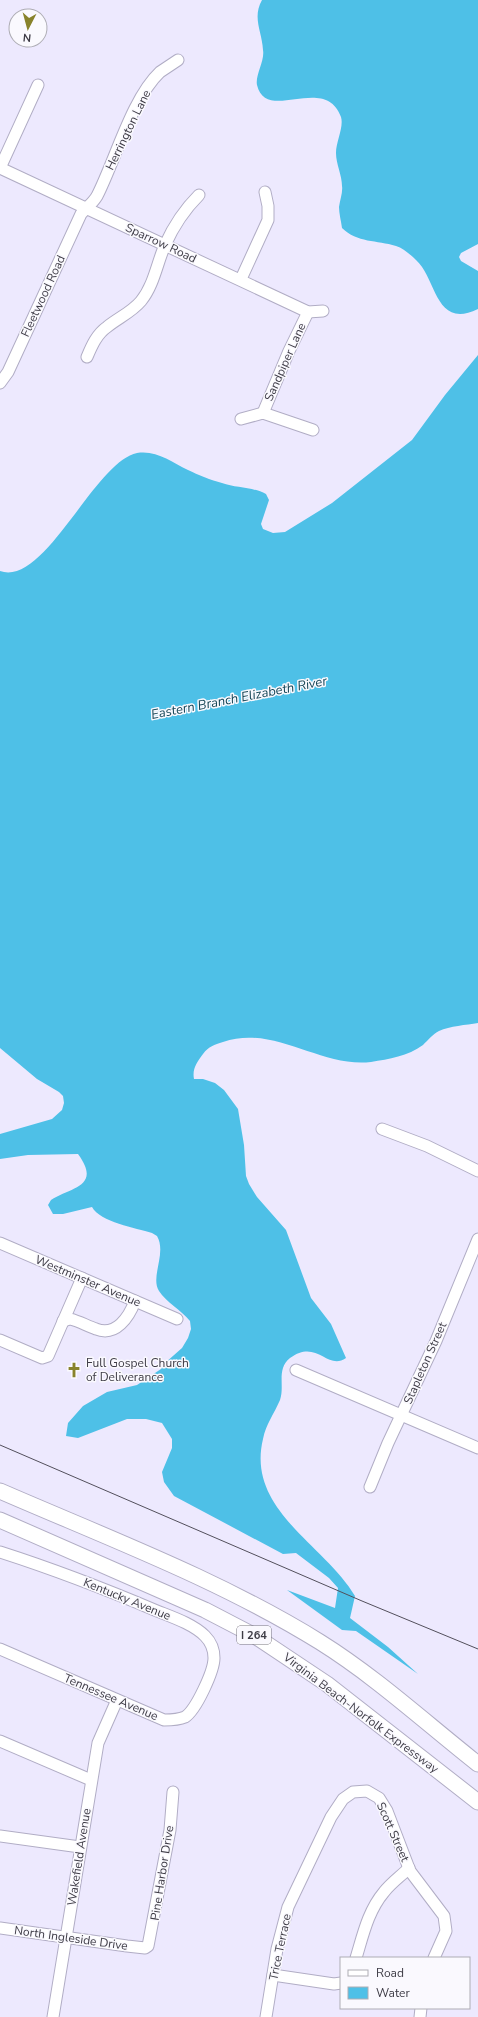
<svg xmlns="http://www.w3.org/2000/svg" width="478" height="2017" viewBox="0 0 478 2017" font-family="'Nunito Sans',sans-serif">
  <rect width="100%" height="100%" fill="#ede9fe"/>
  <g fill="#4ec0e7">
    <path d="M262,0H478V244L461,253L459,257L461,261L478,271V309C435,330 437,279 416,260C411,255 403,248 396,246C377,240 357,243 342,228C341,221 339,213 339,207C340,200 343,192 342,186C342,175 336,164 336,153C336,142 344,127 341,117C325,73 266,124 257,85C255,75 265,61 263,50C262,31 252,18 262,0Z"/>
    <path d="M478,355V1023C466,1025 450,1026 439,1031C433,1034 428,1040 423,1045C408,1056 389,1059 371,1062C320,1068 274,1024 223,1042C214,1045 209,1046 203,1054C197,1062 192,1069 194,1079H203L215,1083L224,1090L238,1109L244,1145L246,1176L249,1184L257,1197L286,1230L311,1298L331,1324L346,1358C327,1371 317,1338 290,1358C276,1369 285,1386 280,1400C274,1414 266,1424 263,1439C246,1510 324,1544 355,1596L350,1618L388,1647L418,1674L356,1631L342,1630L287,1590L335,1608L338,1588L329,1578L296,1553L283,1554L174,1496L164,1482L162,1472L172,1448V1439L162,1423L146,1419H127L78,1438L66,1436L68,1423L83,1406L107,1392L137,1385L161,1369L165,1363L182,1348L188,1338L191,1329L190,1321C181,1310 166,1302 159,1291C150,1277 167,1253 157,1236L152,1233C136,1228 100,1222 92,1207L63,1214H53L48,1205L51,1200C71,1187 102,1187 78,1154L28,1155L0,1159V1134L52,1119L62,1110L64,1103L63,1096L59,1092L37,1079L0,1048V571C45,587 94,462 137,453C157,450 171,462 188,470C198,475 211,480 222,483C236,488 253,487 266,494L269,500L261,524L263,529L273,533L285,532L332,503L412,440L445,395Z"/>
  </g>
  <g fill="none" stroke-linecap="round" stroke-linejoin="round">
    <g stroke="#b1adc5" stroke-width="13">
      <g id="minor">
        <polyline points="0,168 308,312 323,311"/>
        <polyline points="0,168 38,85"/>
        <polyline points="241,279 268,220 268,206 265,192"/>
        <path d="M87,357C92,345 97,334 107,327C118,318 132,312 141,301C154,285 157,263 165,245C174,225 184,210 199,195"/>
        <path d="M0,383L8,372L81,214C86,208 93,203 97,196C115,161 132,98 160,72C166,68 172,64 178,60"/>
        <polyline points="263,413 289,351 308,312"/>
        <polyline points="241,419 263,413 313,430"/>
        <polyline points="382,1129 427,1146 478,1171"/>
        <polyline points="0,1243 177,1319"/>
        <path d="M63,1321L70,1319C79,1321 87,1326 96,1329C116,1337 129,1317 135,1301"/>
        <polyline points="0,1340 42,1358 48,1356 82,1278"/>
        <polyline points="296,1370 478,1448"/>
        <polyline points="370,1487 388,1443 436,1341 478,1239"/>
        <path d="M0,1552C53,1569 105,1589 157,1611C172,1617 193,1624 205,1636C211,1642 214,1650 214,1658C214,1671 196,1710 185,1717C178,1720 171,1720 164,1720L0,1649"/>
        <polyline points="0,1741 91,1780"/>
        <polyline points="0,1836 80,1847"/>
        <polyline points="0,1928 127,1946 145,1948 148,1946 170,1830 173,1792"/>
        <path d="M356,1958C363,1935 368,1911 384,1892C391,1883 401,1876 409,1868"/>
        <polyline points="273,1975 334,1984 341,1983"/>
        <polyline points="53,2017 98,1743 117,1700"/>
        <polyline points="266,2017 277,1949 288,1907 331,1817 343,1799 353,1792 367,1791 379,1798 387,1811 410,1871 444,1916 446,1931 434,1958"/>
        <polyline points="420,2017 421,2008"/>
      </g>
    </g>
    <g stroke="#b1adc5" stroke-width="17">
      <g id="highway">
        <path d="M0,1491C108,1538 220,1580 320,1642C376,1677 426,1723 478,1764"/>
        <polyline points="0,1520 205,1610 255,1636 327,1684 478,1802"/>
      </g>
    </g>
    <use href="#minor" stroke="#fff" stroke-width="11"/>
    <use href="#highway" stroke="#fff" stroke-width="15"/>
    <polyline stroke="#524f5b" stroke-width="1" points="0,1445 362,1601 478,1649"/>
  </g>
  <defs>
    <g id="church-bare" transform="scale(1.2)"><path d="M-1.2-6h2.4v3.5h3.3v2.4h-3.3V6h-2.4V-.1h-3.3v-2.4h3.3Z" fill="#88832b" stroke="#faf9fe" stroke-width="2.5" paint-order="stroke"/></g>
  </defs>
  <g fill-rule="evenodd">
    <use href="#church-bare" x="74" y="1370"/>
  </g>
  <g text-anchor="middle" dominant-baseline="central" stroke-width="3" stroke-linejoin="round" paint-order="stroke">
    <rect fill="#faf9fe" stroke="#76747c" stroke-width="1" x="237" y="1626" width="34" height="18" rx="3"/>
    <g font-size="11" font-weight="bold" fill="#3d3b45">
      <text x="254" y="1635">I 264</text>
    </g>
    <g font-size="12" fill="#3d3b45" stroke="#faf9fe">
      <text transform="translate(128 130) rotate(-64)">Herrington Lane</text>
      <text transform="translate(161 243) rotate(25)">Sparrow Road</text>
      <text transform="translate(43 296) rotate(-65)">Fleetwood Road</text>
      <text transform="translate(285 362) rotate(-66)">Sandpiper Lane</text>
      <text transform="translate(88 1281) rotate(23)">Westminster Avenue</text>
      <text transform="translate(425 1363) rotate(-66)">Stapleton Street</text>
      <text transform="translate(127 1599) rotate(22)">Kentucky Avenue</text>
      <text transform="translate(111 1697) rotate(23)">Tennessee Avenue</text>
      <text transform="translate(361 1713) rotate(37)">Virginia Beach-Norfolk Expressway</text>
      <text transform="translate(393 1832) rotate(66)">Scott Street</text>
      <text transform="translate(79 1857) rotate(-81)">Wakefield Avenue</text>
      <text transform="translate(162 1873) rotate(-81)">Pine Harbor Drive</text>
      <text transform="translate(71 1938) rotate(8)">North Ingleside Drive</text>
      <text transform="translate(280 1947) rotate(-78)">Trice Terrace</text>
    </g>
    <g font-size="12" fill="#3d3b45" stroke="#faf9fe" text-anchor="start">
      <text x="86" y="1363">Full Gospel Church<tspan x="86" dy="14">of Deliverance</tspan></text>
    </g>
    <g font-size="13" font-style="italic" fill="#144556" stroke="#faf9fe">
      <text transform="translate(239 698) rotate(-11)">Eastern Branch Elizabeth River</text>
    </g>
  </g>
  <rect x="340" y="1957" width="130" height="52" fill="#faf9fe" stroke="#aeadb4"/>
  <rect x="348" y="1970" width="20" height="6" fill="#ffffff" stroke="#aeadb4"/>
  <text x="376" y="1977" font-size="12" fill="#3d3b45">Road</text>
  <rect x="348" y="1987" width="20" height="12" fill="#4ec0e7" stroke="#aeadb4"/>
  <text x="376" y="1997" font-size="12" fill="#3d3b45">Water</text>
  <g transform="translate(28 28) rotate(186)"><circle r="19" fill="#faf9fe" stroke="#aeadb4"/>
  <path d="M0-3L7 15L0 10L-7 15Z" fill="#88832b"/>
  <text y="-6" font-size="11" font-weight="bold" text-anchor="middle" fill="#3d3b45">N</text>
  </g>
</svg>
